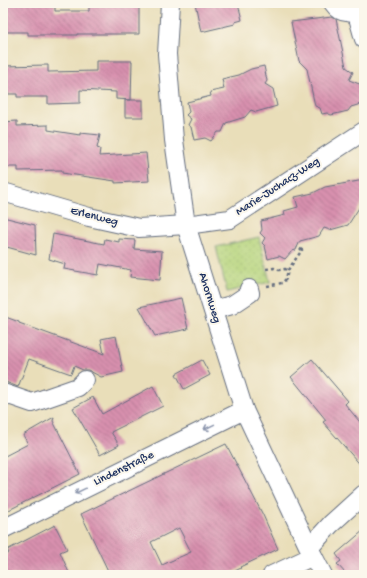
<svg xmlns="http://www.w3.org/2000/svg" width="367" height="578" viewBox="0 0 367 578" font-family="'Gochi Hand',sans-serif">
  <defs>
    <pattern id="garden-dots" width="8" height="8" patternUnits="userSpaceOnUse"><rect width="8" height="8" fill="#b6d47b"/><path d="M2 2h.1M6 6h.1" fill="none" stroke="#9cb66d" stroke-width="1.8" stroke-linecap="round"/></pattern>
    <pattern id="building-back-hatch" width="6" height="6" patternUnits="userSpaceOnUse"><rect width="6" height="6" fill="#d890ae"/><path d="M-1 5l2 2M0 0l6 6M5-1l2 2" fill="none" stroke="#ae7691"/></pattern>
  </defs>
  <rect width="100%" height="100%" fill="#fbf7ec"/>
  <filter id="ink" filterUnits="userSpaceOnUse"><feTurbulence type="fractalNoise" baseFrequency=".025" numOctaves="2"/><feDisplacementMap in="SourceGraphic" scale="8" xChannelSelector="R" yChannelSelector="G"/><feConvolveMatrix kernelMatrix="1 2 1 2 8 2 1 2 1" color-interpolation-filters="sRGB"/></filter>
  <filter id="wash" filterUnits="userSpaceOnUse"><feTurbulence type="fractalNoise" baseFrequency=".012" numOctaves="4" result="noise"/><feDisplacementMap in="SourceGraphic" scale="16" xChannelSelector="R" yChannelSelector="G"/><feGaussianBlur stdDeviation="0.9" result="paint"/><feColorMatrix in="noise" values="0 0 0 0 0 0 0 0 0 0 0 0 0 0 0 0 0 1.4 0 .05"/><feComposite in="paint" operator="in"/></filter>
  <g filter="url(#wash)">
    <rect width="100%" height="100%" fill="#e9deb9"/>
    <polygon fill="url(#garden-dots)" stroke="#68826c" points="259,237 270,282 227,292 216,247"/>
    <g id="blocks">
      <g fill="url(#building-back-hatch)" fill-rule="evenodd">
        <polygon points="3,3 55,3 55,11 89,11 89,5 139,5 139,34 77,34 77,35 28,35 28,32 3,32"/>
        <polygon points="195,3 238,3 242,20 235,22 235,24 201,32"/>
        <polygon points="332,17 336,19 346,67 353,72 349,80 362,85 364,93 364,103 351,107 348,111 331,115 327,113 322,114 320,108 315,106 307,69 299,61 291,22"/>
        <polygon points="96,61 132,61 131,100 116,99 116,92 80,90 80,103 48,104 48,97 17,97 17,94 3,94 3,66 48,65 48,72 96,71"/>
        <polygon points="264,66 267,81 265,84 273,89 277,106 256,112 251,110 245,117 226,123 222,132 218,132 211,141 205,138 194,140 191,127 188,125 191,119 186,115 189,112 187,102 211,96 210,92 224,89 222,79 239,75 251,69"/>
        <rect x="125" y="100" width="18" height="17"/>
        <polygon points="17,121 17,126 48,125 48,130 80,135 80,133 100,135 97,148 100,149 99,156 146,153 149,181 115,183 115,181 62,173 62,170 18,171 18,167 3,167 3,122"/>
        <polygon points="364,180 364,200 348,225 330,230 324,228 319,236 300,241 296,250 292,251 285,259 279,256 268,259 265,246 262,243 265,238 260,233 262,230 261,221 285,215 284,211 298,207 295,197 313,193 325,187"/>
        <polygon points="3,217 35,225 36,255 3,246"/>
        <polygon points="53,234 104,244 105,239 119,242 119,239 135,240 134,249 162,251 160,280 130,277 131,270 100,264 98,275 64,269 65,264 49,259"/>
        <polygon points="181,298 188,329 155,336 139,307"/>
        <polygon points="3,316 19,322 19,323 104,354 101,339 116,336 123,372 101,377 88,370 83,370 74,366 71,374 29,359 18,387 3,381"/>
        <polygon points="312,359 348,401 345,404 364,427 364,469 323,422 326,420 291,377"/>
        <polygon points="202,360 210,375 184,389 176,374"/>
        <polygon points="153,386 163,406 111,432 119,445 100,455 73,408 93,397 102,414"/>
        <polygon points="54,417 53,421 80,474 3,513 3,457 28,444 23,435"/>
        <path d="M226,444L263,515L278,549L240,567L241,568L227,575H110L81,514ZM179,528L191,552L162,565L151,542Z"/>
        <polygon points="55,525 67,549 60,552 70,575 3,575 3,556 9,553 7,550"/>
        <polygon points="364,530 364,575 347,575 337,564 341,561 336,554"/>
      </g>
    </g>
  </g>
  <g filter="url(#ink)">
    <use href="#blocks" fill-opacity="0" stroke="#636c7e" stroke-width="1"/>
    <g fill="none" stroke-linecap="round" stroke-linejoin="round">
      <g stroke="#636c7e" stroke-width="20">
        <g id="minor">
          <polyline points="170,3 167,54 174,140 186,225 244,410 309,548 323,575"/>
          <path d="M333,3C341,15 355,16 362,3"/>
          <polyline points="356,10 364,39"/>
          <polyline points="3,192 89,217 139,228 186,225 230,219 364,131"/>
          <polyline points="213,310 232,305 250,293 249,289"/>
          <polyline points="3,393 32,403 78,387 85,380"/>
          <polyline points="3,529 244,410"/>
          <polyline points="309,548 331,524 364,494"/>
          <polyline points="272,575 313,556"/>
        </g>
      </g>
      <g stroke="#636c7e" stroke-width="2.5" stroke-dasharray="3 3" stroke-linecap="butt">
        <polyline points="266,269 274,268 279,270 285,269 288,270"/>
        <polyline points="267,286 282,283 286,279 288,270 302,250 297,247"/>
      </g>
      <use href="#minor" stroke="#fff" stroke-width="18"/>
    </g>
    <defs><path id="oneway-shaft" d="M-6 0H5M1.5-3L5.5 0L1.5 3" fill="none" stroke-width="1.6" stroke-linecap="round" stroke-linejoin="round"/></defs>
    <g stroke="#8d97ae">
      <use href="#oneway-shaft" transform="translate(209 427) rotate(154)"/>
      <use href="#oneway-shaft" transform="translate(80 491) rotate(154)"/>
    </g>
  </g>
  <g text-anchor="middle" dominant-baseline="central" stroke-width="4" stroke-linejoin="round" paint-order="stroke">
    <g font-size="12" fill="#1b2f5e" stroke="#fbf7ec">
      <text transform="translate(278 187) rotate(-33)">Marie-Juchacz-Weg</text>
      <text transform="translate(94 217) rotate(14)">Erlenweg</text>
      <text transform="translate(209 298) rotate(73)">Ahornweg</text>
      <text transform="translate(124 469) rotate(-26)">Lindenstraße</text>
    </g>
  </g>
  <rect width="367" height="578" fill="none" stroke="#fbf7ec" stroke-width="16"/>
</svg>
